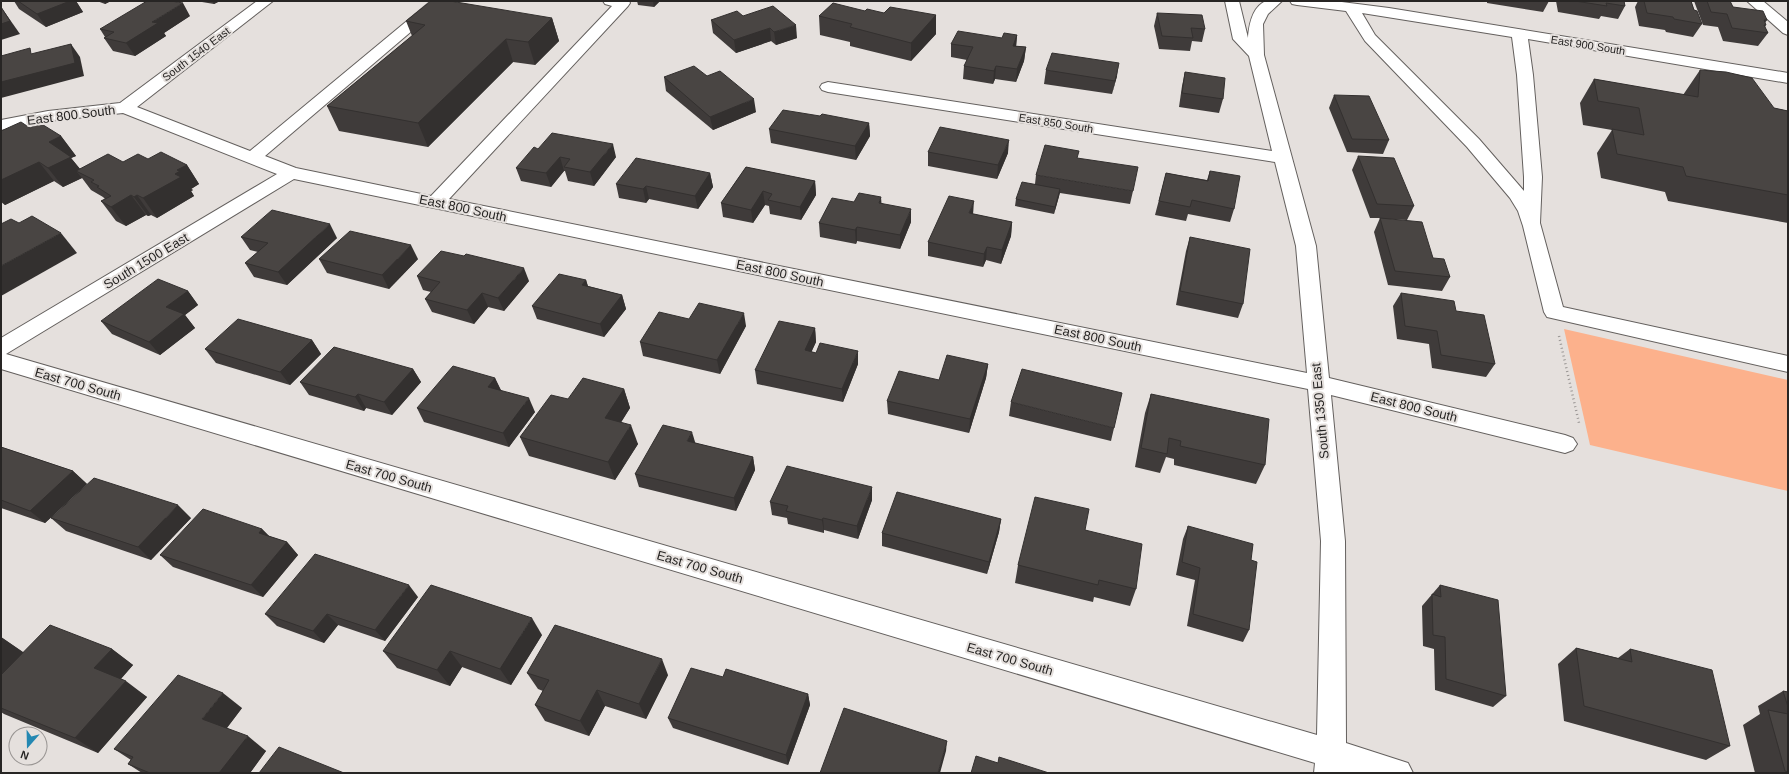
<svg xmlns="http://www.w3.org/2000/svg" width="1789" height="774" viewBox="0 0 1789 774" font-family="Arial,sans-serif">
  <rect width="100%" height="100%" fill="#e5e0dd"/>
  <polygon fill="#fcb18c" points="1564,329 1788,380 1788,491 1590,445"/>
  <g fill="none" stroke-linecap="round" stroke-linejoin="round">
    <g stroke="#64605e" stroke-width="2">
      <g id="minor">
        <path d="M257,1H273L137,107L250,151L431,1H447L265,156L296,168L431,196L612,6L605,4L603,1H629L630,3L628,6L449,199L1307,373L1296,246L1275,162L828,92L822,90L820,87L822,84L828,82L1272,151L1249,56L1233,39L1225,1H1239L1248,38C1249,25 1252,7 1266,1C1270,0 1278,1 1282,1L1268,14L1263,24L1264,55L1316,246L1329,378L1565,435L1573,438L1577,444L1573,450L1565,453L1331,395L1345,541L1346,743L1408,763L1413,773H1349L1344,772V773H1314L1315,763L1,369V338L277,174L123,113L48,121L1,130V120L48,111L120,103ZM294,179L1308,389L1321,541L1317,735L6,354Z"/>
        <path d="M1290,1H1334L1389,8L1788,73V83L1528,39L1533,75L1542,177L1540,223L1563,307L1788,356V372L1547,317L1544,312L1523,226L1518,211L1510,198L1467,147L1365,41L1346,11L1297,5L1292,4ZM1362,13L1512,37L1517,75L1524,177V191L1479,139L1375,35Z"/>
        <polygon points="1747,1 1763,1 1788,22 1788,35 1783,33"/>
      </g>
    </g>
    <polyline stroke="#9b9795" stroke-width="2.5" stroke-dasharray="1 3" stroke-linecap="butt" points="1559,336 1579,423"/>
    <use href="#minor" fill="#fff" fill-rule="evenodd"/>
  </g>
  <g fill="#3f3b3a">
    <polygon points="14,1 76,1 83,12 46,27 19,9"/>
    <polygon points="97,1 111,1 105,4"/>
    <polygon points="196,1 220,1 214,4"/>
    <polygon points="637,1 660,1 654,7 638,5"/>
    <polygon points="1487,1 1549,1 1543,12 1487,3"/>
    <polygon points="1556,1 1624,1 1625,6 1618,19 1601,16 1599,19 1558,12"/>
    <polygon points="1638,1 1691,1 1694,10 1702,24 1693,37 1666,32 1665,30 1639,26 1635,7"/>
    <polygon points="1694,1 1730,1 1733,7 1767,20 1765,23 1766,25 1765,27 1768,33 1758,46 1723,41 1718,27 1703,25"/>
    <polygon points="865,11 884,13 936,15 936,34 911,61 850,46 850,42 820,35 819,16"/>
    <polygon points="1157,13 1205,29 1202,42 1192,41 1190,51 1159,49 1154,26"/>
    <polygon points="190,16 164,33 166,36 135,56 113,51 104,38 105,37 100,29"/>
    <polygon points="743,16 797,38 776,45 771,41 736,53 713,33 711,20"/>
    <polygon points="552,18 559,41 535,65 513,62 428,147 339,131 327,106 412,36 406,21"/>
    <polygon points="1017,35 1016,46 1026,47 1024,61 1016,82 995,79 993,84 963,79 964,66 967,60 951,57 951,44 1002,38"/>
    <polygon points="1046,70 1117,76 1112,94 1044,84"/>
    <polygon points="1700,70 1774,108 1788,111 1788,223 1668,201 1665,192 1601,178 1597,153 1612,130 1583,125 1580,103 1594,79 1683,95"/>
    <polygon points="1185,72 1223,99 1219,113 1179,107 1182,86"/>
    <polygon points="707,76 756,112 713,130 666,91 664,77"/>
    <polygon points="1334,95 1389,140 1383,154 1347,152 1329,108"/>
    <polygon points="820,116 869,123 870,136 856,160 771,143 769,129"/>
    <polygon points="30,128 61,136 76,156 71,158 80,169 123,162 148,159 187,165 199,184 191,189 193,190 191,191 194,196 157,218 151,215 148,216 146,215 126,226 116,221 101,201 105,199 103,197 91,190 82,178 63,187 54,181 5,205 1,202 1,131"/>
    <polygon points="538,149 616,157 594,186 568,181 565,171 564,171 551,187 521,181 516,168"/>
    <polygon points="928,152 1008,153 997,179 928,166"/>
    <polygon points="1358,156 1414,206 1407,220 1385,219 1433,258 1450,277 1442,291 1388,285 1374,232 1380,218 1370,218 1352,170"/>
    <polygon points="746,167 815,181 816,195 801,220 770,214 769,206 765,205 753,223 723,217 721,203"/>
    <polygon points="1210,171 1234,209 1230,222 1188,214 1186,221 1155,215 1166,173 1207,180"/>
    <polygon points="710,173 713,187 698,209 649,199 646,203 619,198 616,184"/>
    <polygon points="1036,175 1133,191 1130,204 1060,193 1054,214 1015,206 1016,199 1035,184"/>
    <polygon points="854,202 882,203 911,222 900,249 857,241 856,244 820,237 819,223"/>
    <polygon points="973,214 1012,222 1011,236 1001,264 986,260 983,267 928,256 928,242"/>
    <polygon points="241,237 337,238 287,285 254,277 245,263 258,252 250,250"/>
    <polygon points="1190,237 1243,304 1238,318 1176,305 1186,251"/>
    <polygon points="319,259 418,259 389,289 327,273"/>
    <polygon points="417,276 529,281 504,311 488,307 474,324 432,312 425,299 431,292 423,290"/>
    <polygon points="586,280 588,286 622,295 626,309 604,337 537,319 532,306"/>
    <polygon points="188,291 198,305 185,315 195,328 160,355 112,334 101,321"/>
    <polygon points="1401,293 1456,311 1495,364 1486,377 1432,368 1429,344 1397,339 1393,306"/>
    <polygon points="689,319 746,326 720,374 643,356 640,342"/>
    <polygon points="815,328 816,342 811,352 858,364 843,402 757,384 755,370"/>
    <polygon points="312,340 321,354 290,385 216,363 205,349"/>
    <polygon points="988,364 986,378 969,433 888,414 887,401 939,380"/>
    <polygon points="413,369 421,382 392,415 366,408 364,411 309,395 300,382"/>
    <polygon points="495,378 501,390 535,412 509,447 424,422 417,408"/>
    <polygon points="624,389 630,408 621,422 638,444 615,480 529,456 520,437 568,399"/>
    <polygon points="1151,394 1265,465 1256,484 1174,465 1174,459 1166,457 1160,473 1135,467 1145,413"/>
    <polygon points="1011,402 1114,428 1111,441 1009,416"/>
    <polygon points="695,443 753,457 755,470 736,511 639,487 635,474"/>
    <polygon points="1,447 73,471 87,484 45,523 1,508"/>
    <polygon points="872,500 858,539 824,530 824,533 788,524 787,518 772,515 770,502"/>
    <polygon points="51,518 191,518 151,560 66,531"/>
    <polygon points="1001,519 999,532 987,574 882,546 882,533"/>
    <polygon points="1188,526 1249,630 1243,642 1187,626 1195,580 1176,575 1183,539"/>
    <polygon points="262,529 269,536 287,542 298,555 263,597 173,567 160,555"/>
    <polygon points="1085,530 1136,589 1130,606 1094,597 1093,602 1015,583 1018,565"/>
    <polygon points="1440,585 1506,696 1493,707 1435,690 1434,649 1423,646 1422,606"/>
    <polygon points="418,597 385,641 338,625 324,643 277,626 265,614"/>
    <polygon points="542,635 511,685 462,667 450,686 397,668 383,651"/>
    <polygon points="1,637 23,652 112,649 133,665 121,679 147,697 98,753 4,714 1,712"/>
    <polygon points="1576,648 1618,658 1630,649 1730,746 1706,760 1564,721 1558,664"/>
    <polygon points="527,673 668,675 646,719 605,706 589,736 545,721 535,705 543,691 538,689"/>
    <polygon points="723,677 808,694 810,705 788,765 673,728 668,718"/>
    <polygon points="1783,691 1788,692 1788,773 1755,773 1743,725 1760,714 1758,706"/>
    <polygon points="242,708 227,728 266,751 250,773 142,773 128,764 131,760 114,749"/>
  </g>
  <g fill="#33302f">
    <polygon points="70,1 76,1 83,12 46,27 37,14"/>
    <polygon points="104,1 111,1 105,4"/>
    <polygon points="212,1 220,1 214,4"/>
    <polygon points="653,1 660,1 654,7"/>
    <polygon points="183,3 190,16 164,33 166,36 135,56 126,43 152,22"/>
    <polygon points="1,7 20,34 1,40"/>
    <polygon points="936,15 936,34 911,61 911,43"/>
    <polygon points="552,18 559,41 535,65 528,42"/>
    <polygon points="796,25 797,38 776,45 774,32"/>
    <polygon points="770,28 771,41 736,53 734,40"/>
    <polygon points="1017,35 1016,48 1013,46"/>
    <polygon points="506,39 513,62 428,147 418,123"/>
    <polygon points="71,44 80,57 84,76 1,98 1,82"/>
    <polygon points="1026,47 1024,61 1016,82 1017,69"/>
    <polygon points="1119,63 1117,76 1112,94 1115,81"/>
    <polygon points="996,66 995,79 993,84 994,71"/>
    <polygon points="754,99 756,112 713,130 710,117"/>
    <polygon points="869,123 870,136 856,160 855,146"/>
    <polygon points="61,136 76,156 71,158 85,175 76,171 82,178 63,187 48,168 49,142"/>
    <polygon points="1009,140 1008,153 997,179 998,165"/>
    <polygon points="613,144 616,157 594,186 590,172"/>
    <polygon points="560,157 564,171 551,187 546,173"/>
    <polygon points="39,162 54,181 5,205 1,200 1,180"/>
    <polygon points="187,165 199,184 191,189 193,190 191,191 194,196 157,218 143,198 175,174 177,170"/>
    <polygon points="710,173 713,187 698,209 695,196"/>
    <polygon points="815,181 816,195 801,220 800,207"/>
    <polygon points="646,186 649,199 646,203 643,189"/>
    <polygon points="1060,189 1059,196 1054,214 1055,207"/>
    <polygon points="763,191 765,205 753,223 751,210"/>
    <polygon points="131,195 146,215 126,226 111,207"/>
    <polygon points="137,195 151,215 148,216 134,197"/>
    <polygon points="881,197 882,210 879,203"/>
    <polygon points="974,201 973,215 969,213"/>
    <polygon points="911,209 911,222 900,249 900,235"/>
    <polygon points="1012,222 1011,236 1001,264 1002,250"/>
    <polygon points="330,224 337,238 287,285 278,272"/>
    <polygon points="857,227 857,241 856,244 855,230"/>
    <polygon points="61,233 77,253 1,296 1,266"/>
    <polygon points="411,245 418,259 389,289 382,275"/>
    <polygon points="987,247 986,260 983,267 984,254"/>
    <polygon points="524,268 529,281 504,311 498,298"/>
    <polygon points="586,280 590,294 582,285"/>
    <polygon points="188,291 198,305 185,315 195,328 160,355 149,342 166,307"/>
    <polygon points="482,293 488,307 474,324 467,310"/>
    <polygon points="622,295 626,309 604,337 600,324"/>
    <polygon points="744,313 746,326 720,374 717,360"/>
    <polygon points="815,328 816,342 806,364 805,350"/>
    <polygon points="312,340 321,354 290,385 280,372"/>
    <polygon points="858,351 858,364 843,402 842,389"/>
    <polygon points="988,364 986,378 969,433 970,419"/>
    <polygon points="413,369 421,382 392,415 384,402"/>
    <polygon points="495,378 501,391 488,387"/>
    <polygon points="624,389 630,408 612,437 605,418"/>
    <polygon points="358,394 366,408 364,411 355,397"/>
    <polygon points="529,398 535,412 509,447 503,433"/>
    <polygon points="631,425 638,444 615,480 608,462"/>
    <polygon points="692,432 696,445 687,441"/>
    <polygon points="753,457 755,470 736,511 734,498"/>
    <polygon points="73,471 87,484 45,523 30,511"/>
    <polygon points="872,487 872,500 858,539 857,526"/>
    <polygon points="178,505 191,518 151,560 138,547"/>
    <polygon points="823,518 824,530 824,533 822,520"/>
    <polygon points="1001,519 999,532 987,574 989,562"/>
    <polygon points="262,529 274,541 259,533"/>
    <polygon points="287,542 298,555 263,597 251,585"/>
    <polygon points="409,585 418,597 385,641 375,630"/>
    <polygon points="327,614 338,625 324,643 313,631"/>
    <polygon points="532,618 542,635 511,685 500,669"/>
    <polygon points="1,637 24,653 1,675"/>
    <polygon points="112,649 133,665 116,684 94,668"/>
    <polygon points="450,651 462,667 450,686 437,670"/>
    <polygon points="662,659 668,675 646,719 639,704"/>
    <polygon points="126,681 147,697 98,753 75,738"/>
    <polygon points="597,690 605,706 589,736 580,721"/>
    <polygon points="223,693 242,708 222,734 202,719"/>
    <polygon points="808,694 810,705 788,765 786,755"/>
    <polygon points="248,736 266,751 250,773 219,773"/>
    <polygon points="947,741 946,751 940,773 938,773"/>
  </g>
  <g fill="#494543" stroke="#33302f">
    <polygon points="18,1 70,1 37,14"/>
    <polygon points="147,1 171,1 183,3 152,22 158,23 126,43 104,38 114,32 100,29"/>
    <polygon points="431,1 450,1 552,18 528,42 506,39 418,123 327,106 425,25 406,21"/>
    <polygon points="1575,1 1624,1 1625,6 1606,3 1607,6"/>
    <polygon points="1644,1 1691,1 1694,10 1697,11 1702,24 1674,19 1673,17 1647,13"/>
    <polygon points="1707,1 1730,1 1733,7 1763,11 1767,20 1764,20 1766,25 1764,25 1768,33 1732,28 1727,14 1711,12"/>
    <polygon points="833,3 865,11 867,9 884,13 890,7 936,15 911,43 850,27 852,24 819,16"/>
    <polygon points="773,6 796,25 774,32 770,28 734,40 711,20 737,11 743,16"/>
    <polygon points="1,7 10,21 1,24"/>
    <polygon points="1157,13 1202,15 1205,29 1191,28 1193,38 1162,36"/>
    <polygon points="958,31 1002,38 1004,33 1017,35 1013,46 1026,47 1017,69 996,66 994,71 964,66 973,47 951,44"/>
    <polygon points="71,44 75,63 1,82 1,56 30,48 31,54"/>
    <polygon points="1052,53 1119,63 1115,81 1046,70"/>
    <polygon points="694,66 707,76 720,71 754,99 710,117 664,77"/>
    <polygon points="1700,70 1726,72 1752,78 1774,108 1788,111 1788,195 1686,176 1683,167 1617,154 1612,129 1644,135 1639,108 1598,101 1594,79 1698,97"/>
    <polygon points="1185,72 1225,78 1223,99 1182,93"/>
    <polygon points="1334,95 1369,96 1389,140 1352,139"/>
    <polygon points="783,110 820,116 822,114 869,123 855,146 769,129"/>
    <polygon points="21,122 30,128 40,123 61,136 49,142 71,157 48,168 39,162 1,180 1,131"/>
    <polygon points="940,127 1009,140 998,165 928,152"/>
    <polygon points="552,133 613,144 590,172 564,167 570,159 560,157 546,173 516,168 534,147 538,149"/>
    <polygon points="1045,145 1079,151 1077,158 1138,167 1133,191 1036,175"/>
    <polygon points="161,152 187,165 177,170 180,171 175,174 181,177 143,198 137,195 134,197 131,195 111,207 101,201 111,196 97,187 99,186 91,182 94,180 76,171 108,154 123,162 138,154 148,159"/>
    <polygon points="1358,156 1394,158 1414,206 1377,204"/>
    <polygon points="636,158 710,173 695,196 646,186 643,189 616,184"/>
    <polygon points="746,167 815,181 800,207 768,200 772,194 763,191 751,210 721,203"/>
    <polygon points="1210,171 1240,176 1234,209 1192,200 1190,207 1159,201 1166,173 1208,181"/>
    <polygon points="1022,182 1060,189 1055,207 1016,199"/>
    <polygon points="859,193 881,197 879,203 911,209 900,235 857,227 855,230 819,223 832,198 854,202"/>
    <polygon points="949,196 974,201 969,213 1012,222 1002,250 987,247 984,254 928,242"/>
    <polygon points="272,210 330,224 278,272 245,263 268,243 241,237"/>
    <polygon points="32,216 61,233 1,266 1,224 11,219 19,223"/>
    <polygon points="1380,218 1422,222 1433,258 1444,259 1450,277 1395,271"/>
    <polygon points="350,231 411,245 382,275 319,259"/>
    <polygon points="1190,237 1250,249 1243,304 1180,291"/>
    <polygon points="441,251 464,256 466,254 524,268 498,298 482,293 467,310 425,299 440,282 417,276"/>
    <polygon points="559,274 586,280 582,285 622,295 600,324 532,306"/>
    <polygon points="158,279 188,291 166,307 184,314 149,342 101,321"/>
    <polygon points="1401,293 1454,301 1456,311 1484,315 1495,364 1441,355 1437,331 1405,326"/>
    <polygon points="699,303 744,313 717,360 640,342 659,312 689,319"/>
    <polygon points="238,319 312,340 280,372 205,349"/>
    <polygon points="779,321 815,328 805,350 816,353 820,343 858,351 842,389 755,370"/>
    <polygon points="334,347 413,369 384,402 358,394 355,397 300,382"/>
    <polygon points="947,355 988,364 970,419 887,401 899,371 939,380"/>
    <polygon points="453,366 495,378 488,387 529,398 503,433 417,408"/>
    <polygon points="1022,369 1122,393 1114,428 1011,402"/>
    <polygon points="583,378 624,389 605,418 631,425 608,462 520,437 551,395 568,399"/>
    <polygon points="1151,394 1269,419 1265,465 1180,446 1181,441 1169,438 1167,454 1141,448"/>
    <polygon points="663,425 692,432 687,441 753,457 734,498 635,474"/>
    <polygon points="1,447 73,471 30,511 1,500"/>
    <polygon points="787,466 872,487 857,526 823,518 822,520 786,511 788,506 770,502"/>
    <polygon points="94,478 178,505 138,547 51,518"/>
    <polygon points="897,492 1001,519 989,562 882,533"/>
    <polygon points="1035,497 1089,509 1085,530 1142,544 1136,589 1099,580 1098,585 1018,565"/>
    <polygon points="203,509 262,529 259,533 287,542 251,585 160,555"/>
    <polygon points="1188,526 1253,544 1251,560 1257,562 1249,630 1193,614 1200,568 1182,562"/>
    <polygon points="315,554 409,585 375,630 327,614 313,631 265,614"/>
    <polygon points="431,585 532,618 500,669 450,651 437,670 383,651"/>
    <polygon points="1440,585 1498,600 1506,696 1446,679 1445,637 1433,635 1432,594 1441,597"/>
    <polygon points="50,625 112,649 94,668 126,681 75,738 1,708 1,675"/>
    <polygon points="555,625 662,659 639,704 597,690 580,721 535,705 549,680 527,673"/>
    <polygon points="1576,648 1632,662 1630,649 1712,670 1730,746 1584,706"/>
    <polygon points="691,668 723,677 726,669 808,694 786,755 668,718"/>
    <polygon points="178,675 223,693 202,719 248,736 219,773 150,773 128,764 133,757 114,749"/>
    <polygon points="1783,691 1788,692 1788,707"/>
    <polygon points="844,708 947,741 938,773 820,773"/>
    <polygon points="1768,710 1788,714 1788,772 1785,771"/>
    <polygon points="279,747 344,773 259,773"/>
    <polygon points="976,756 998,763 999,757 1049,773 971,773"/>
  </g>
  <g text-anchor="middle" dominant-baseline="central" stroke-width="4" stroke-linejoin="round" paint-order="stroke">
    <g font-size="11" fill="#272524" stroke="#e5e0dd">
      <text transform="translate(1588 45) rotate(9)">East 900 South</text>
      <text transform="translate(196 54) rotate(-37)">South 1540 East</text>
      <text transform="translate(1056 123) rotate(9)">East 850 South</text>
    </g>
    <g font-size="13" fill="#272524" stroke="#e5e0dd">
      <text transform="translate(71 115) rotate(-7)">East 800 South</text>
      <text transform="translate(463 208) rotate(12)">East 800 South</text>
      <text transform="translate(146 261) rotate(-31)">South 1500 East</text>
      <text transform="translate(780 273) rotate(12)">East 800 South</text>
      <text transform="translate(1098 338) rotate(12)">East 800 South</text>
      <text transform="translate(78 384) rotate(16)">East 700 South</text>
      <text transform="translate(1414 407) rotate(14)">East 800 South</text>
      <text transform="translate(1320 411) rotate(-95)">South 1350 East</text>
      <text transform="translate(389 476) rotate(16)">East 700 South</text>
      <text transform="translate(700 567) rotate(16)">East 700 South</text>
      <text transform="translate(1010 659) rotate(16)">East 700 South</text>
    </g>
  </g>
  <rect width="1789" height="774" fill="none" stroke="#272524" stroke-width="4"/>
  <g transform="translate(28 746) rotate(200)"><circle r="19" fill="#e5e0dd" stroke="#999593"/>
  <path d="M0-3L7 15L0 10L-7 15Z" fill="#2488b2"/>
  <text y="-6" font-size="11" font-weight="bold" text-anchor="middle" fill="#272524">N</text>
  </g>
</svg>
